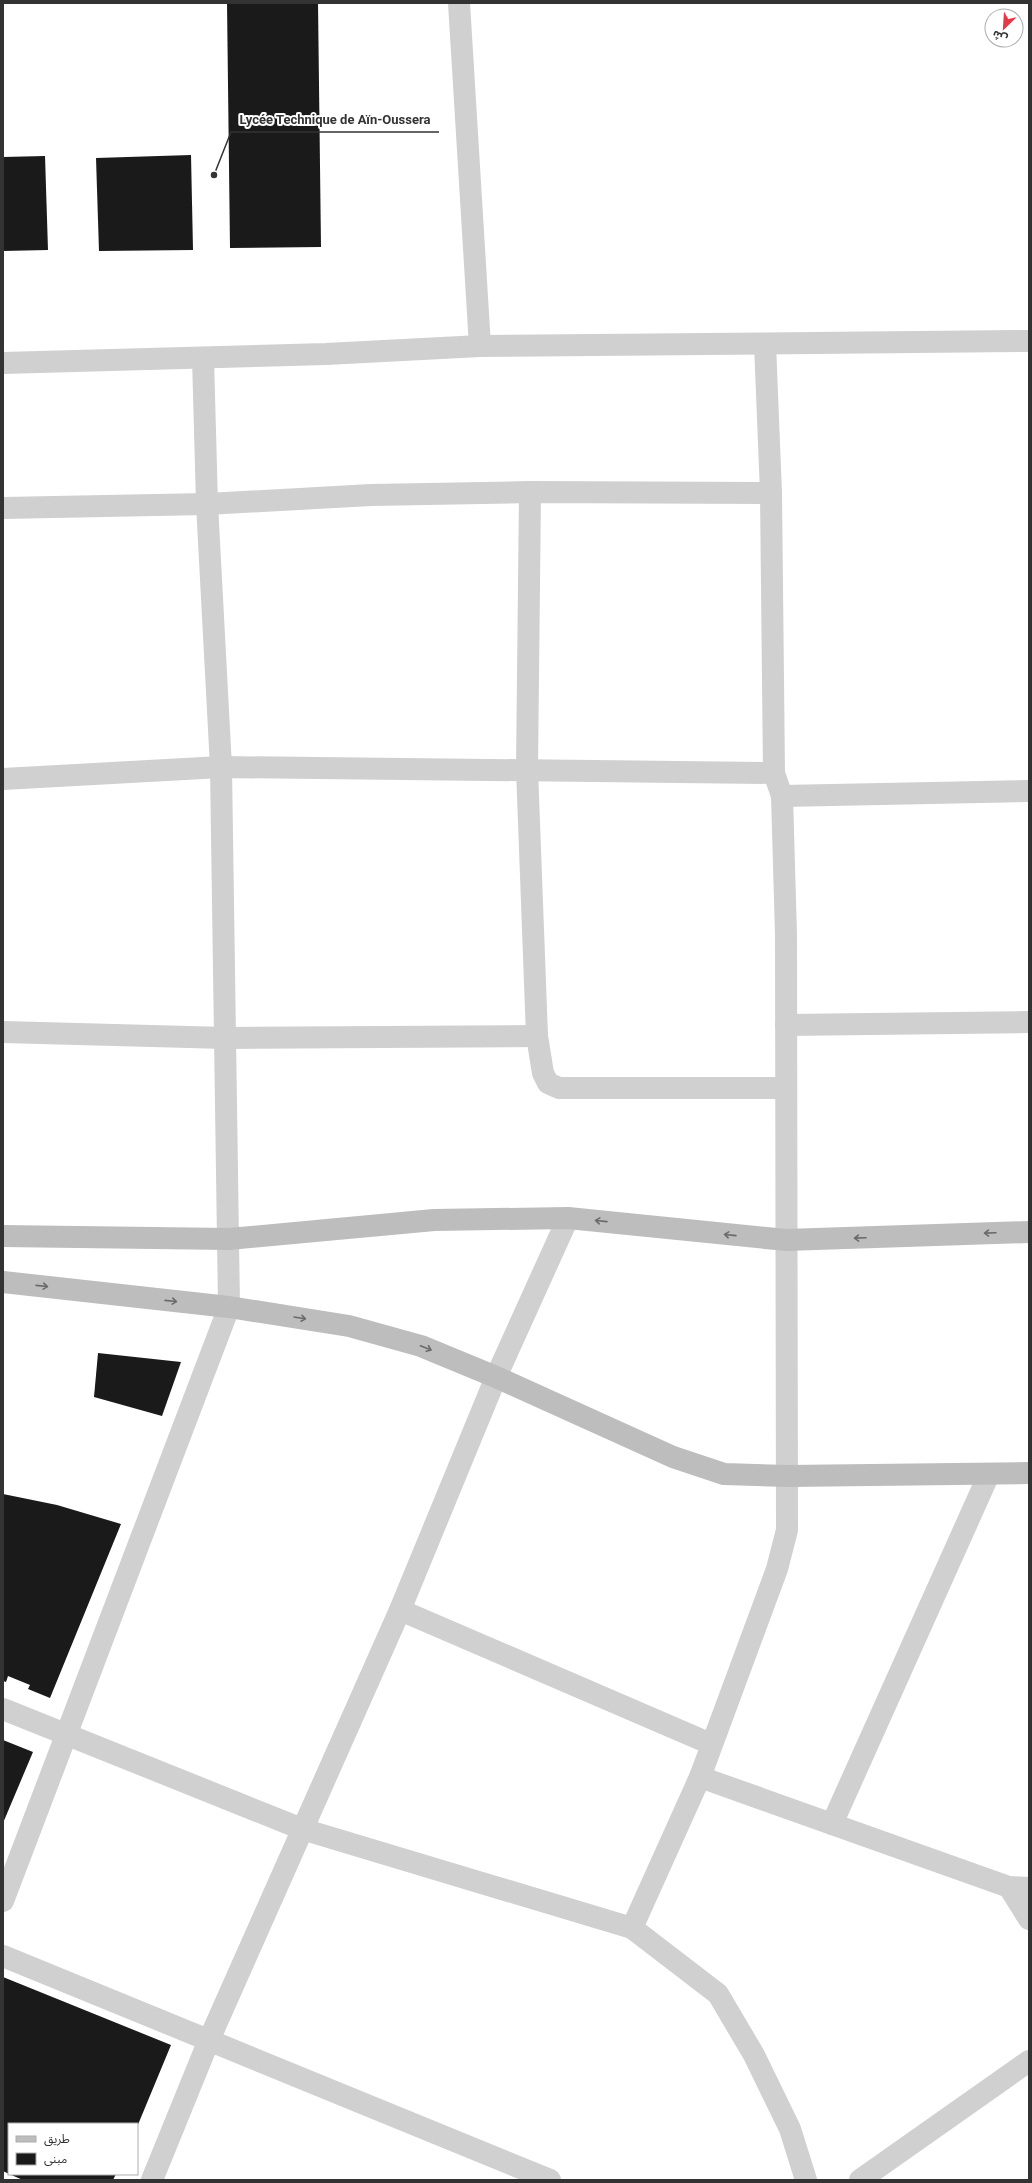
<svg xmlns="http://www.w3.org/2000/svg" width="1032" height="2183" viewBox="0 0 1032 2183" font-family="Roboto,'Noto Sans Arabic',sans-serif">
  <rect width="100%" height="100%" fill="#fff"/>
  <g fill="#1a1a1a">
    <polygon points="227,3 318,3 321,247 230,248"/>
    <polygon points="191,155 193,250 99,251 96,158"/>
    <polygon points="45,156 48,250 3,251 3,157"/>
    <polygon points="98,1353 181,1362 162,1416 94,1397"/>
    <polygon points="3,1494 57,1505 121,1524 50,1698 28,1689 30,1685 8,1676 6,1682 3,1681"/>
    <polygon points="3,1740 33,1752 3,1823"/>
    <polygon points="3,1977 171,2045 137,2127 137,2124 9,2124 9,2174 3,2171"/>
    <polygon points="9,2174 116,2174 113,2180 23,2180"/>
  </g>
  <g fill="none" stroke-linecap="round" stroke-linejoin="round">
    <g stroke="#d0d0d0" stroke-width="22">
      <polyline points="459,3 480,346"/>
      <polyline points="3,363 326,354 480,346 1029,341"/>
      <polyline points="530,492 527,769 537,1036 543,1073 548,1083 559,1088 786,1088"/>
      <polyline points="3,508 207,504 371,495 530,492 771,493"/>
      <polyline points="3,779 221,767 774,773"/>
      <polyline points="782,796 1029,791"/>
      <polyline points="786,1025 1029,1022"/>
      <polyline points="3,1032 226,1038 537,1036"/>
      <polyline points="400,1610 711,1744"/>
      <polyline points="3,1709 302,1829 632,1928 700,1777 777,1569 787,1530 786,935 782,796 774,773 771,493 765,344"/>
      <polyline points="700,1777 1009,1887 1029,1888"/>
      <polyline points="832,1824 989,1474"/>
      <polyline points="1009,1887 1029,1919"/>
      <polyline points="3,1901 229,1307 221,767 207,504 203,358"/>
      <polyline points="632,1928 718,1994 754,2055 790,2129 806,2180"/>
      <polyline points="3,1956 550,2180"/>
      <polyline points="152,2180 209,2040 400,1610 496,1377 568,1218"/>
      <polyline points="860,2180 1029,2061"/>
    </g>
    <g stroke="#bdbdbd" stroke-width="22">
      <polyline points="3,1236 229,1239 434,1220 568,1218 786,1240 1029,1232"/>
      <polyline points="3,1282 229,1307 349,1326 421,1346 496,1377 673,1457 724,1474 787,1476 1029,1473"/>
    </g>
  </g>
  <defs><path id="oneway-shaft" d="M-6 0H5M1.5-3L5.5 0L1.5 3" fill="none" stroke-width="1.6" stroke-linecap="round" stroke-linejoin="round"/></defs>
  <g stroke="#6a6a6a">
    <use href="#oneway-shaft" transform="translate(601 1221) rotate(-174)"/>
    <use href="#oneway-shaft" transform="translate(990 1233) rotate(178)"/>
    <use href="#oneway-shaft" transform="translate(730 1235) rotate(-174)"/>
    <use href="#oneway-shaft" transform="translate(860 1238) rotate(178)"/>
    <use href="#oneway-shaft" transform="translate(42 1286) rotate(6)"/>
    <use href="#oneway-shaft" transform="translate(171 1301) rotate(6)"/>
    <use href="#oneway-shaft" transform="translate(300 1318) rotate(9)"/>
    <use href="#oneway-shaft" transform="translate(426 1348) rotate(22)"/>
  </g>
  <path fill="none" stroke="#333" stroke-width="1.5" d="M214 175L231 132H439"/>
  <circle fill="#333" stroke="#fff" stroke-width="1.5" cx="214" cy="175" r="4"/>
  <g font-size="13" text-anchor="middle" font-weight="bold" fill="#333" stroke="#fff" stroke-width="4" stroke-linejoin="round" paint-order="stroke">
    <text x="335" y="124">Lycée Technique de Aïn-Oussera</text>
  </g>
  <rect width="1032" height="2183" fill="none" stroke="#333333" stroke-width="8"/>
  <rect x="8" y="2123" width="130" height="52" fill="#ffffff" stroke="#adadad"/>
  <rect x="16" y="2136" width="20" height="6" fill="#bdbdbd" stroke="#adadad"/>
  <text x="44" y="2143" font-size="12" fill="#333333">طريق</text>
  <rect x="16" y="2153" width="20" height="12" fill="#1a1a1a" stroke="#adadad"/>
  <text x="44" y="2163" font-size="12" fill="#333333">مبنى</text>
  <g transform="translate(1004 28) rotate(205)"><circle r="19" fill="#ffffff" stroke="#adadad"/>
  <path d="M0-3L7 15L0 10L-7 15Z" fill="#e63946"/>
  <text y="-6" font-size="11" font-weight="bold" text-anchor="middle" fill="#333333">ش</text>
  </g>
</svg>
